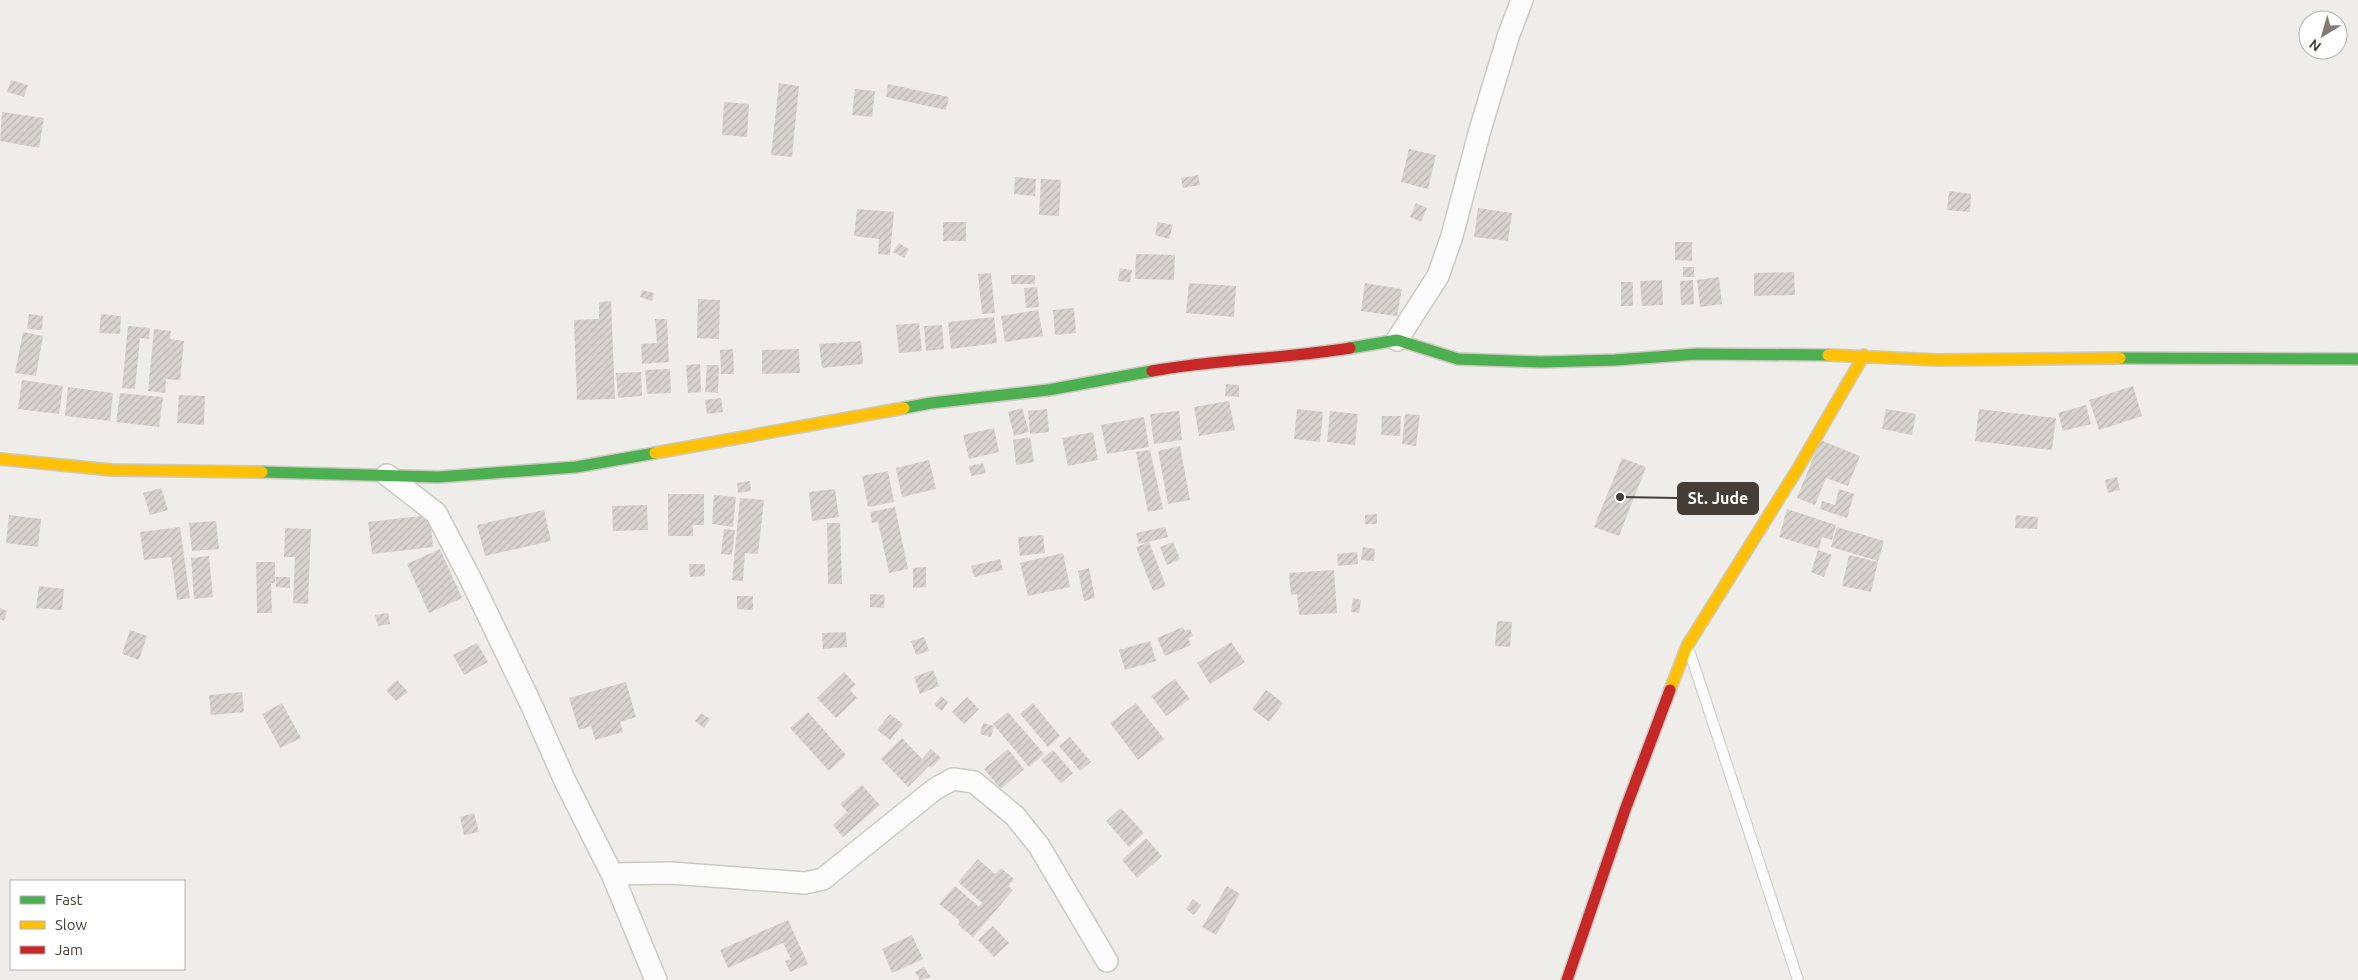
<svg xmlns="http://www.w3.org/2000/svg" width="2358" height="980" viewBox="0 0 2358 980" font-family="Ubuntu,sans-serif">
  <defs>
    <pattern id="building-hatch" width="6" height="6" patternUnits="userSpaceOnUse" patternTransform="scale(1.25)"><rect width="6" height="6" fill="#d7d4d0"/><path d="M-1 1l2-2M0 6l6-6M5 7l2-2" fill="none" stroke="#bab7b3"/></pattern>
  </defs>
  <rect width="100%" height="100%" fill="#efede9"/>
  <g fill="url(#building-hatch)">
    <polygon points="11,80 28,85 24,97 7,92"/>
    <polygon points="779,83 799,86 792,157 771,155"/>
    <polygon points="888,84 949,97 946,110 886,97"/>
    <polygon points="855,89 875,91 872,117 852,115"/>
    <polygon points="724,102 749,104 747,137 722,135"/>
    <polygon points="2,112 44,118 39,148 0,141"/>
    <polygon points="1409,149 1436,155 1428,189 1401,182"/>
    <polygon points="1198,175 1200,185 1183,188 1181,178"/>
    <polygon points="1015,177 1036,179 1035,196 1014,194"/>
    <polygon points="1041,179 1061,180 1059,216 1039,215"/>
    <polygon points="1949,191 1971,194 1970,212 1947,210"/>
    <polygon points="1416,203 1427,208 1421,222 1410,217"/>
    <polygon points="1478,208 1512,213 1508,241 1474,237"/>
    <polygon points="857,209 894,212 890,255 878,254 879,239 854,236"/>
    <rect x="943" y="222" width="23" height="19"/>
    <polygon points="1158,222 1173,225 1169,239 1155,235"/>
    <polygon points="1675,242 1692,242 1692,261 1675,260"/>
    <polygon points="899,243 909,249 904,258 893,252"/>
    <polygon points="1136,254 1175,255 1174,280 1135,279"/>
    <rect x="1683" y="267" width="11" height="10"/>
    <polygon points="1120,268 1132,270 1130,282 1118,281"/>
    <polygon points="1794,272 1795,295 1754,296 1754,273"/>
    <polygon points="991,273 995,313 982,314 978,274"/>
    <rect x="1011" y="275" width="24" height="9"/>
    <polygon points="1719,277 1722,304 1700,307 1697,280"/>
    <polygon points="1662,280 1663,305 1642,306 1640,281"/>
    <polygon points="1693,280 1694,304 1681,305 1680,281"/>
    <rect x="1621" y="282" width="12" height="24"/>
    <polygon points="1189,283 1236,286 1234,317 1186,313"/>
    <polygon points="1365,283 1402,289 1397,316 1361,311"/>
    <polygon points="1037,287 1039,307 1026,308 1024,288"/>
    <polygon points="642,290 654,293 652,301 640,297"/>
    <polygon points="698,299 720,300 719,339 697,338"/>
    <polygon points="611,301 615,399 577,400 574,320 599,319 599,302"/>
    <polygon points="1074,308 1076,333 1055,335 1053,310"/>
    <polygon points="1038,310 1043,336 1005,342 1001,316"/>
    <polygon points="29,314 43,316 42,330 27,329"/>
    <polygon points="101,314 121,316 120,334 99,333"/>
    <polygon points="994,317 997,343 951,349 948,322"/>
    <polygon points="655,319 667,319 669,362 642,364 641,344 657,343"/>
    <polygon points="919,323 922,351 899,353 896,325"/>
    <polygon points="942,325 944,349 926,351 924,326"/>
    <polygon points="128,326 150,328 149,339 140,338 135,389 122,388"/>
    <polygon points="154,329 171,331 170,339 184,341 180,380 166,379 165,393 148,391"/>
    <polygon points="23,332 43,336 36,376 15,373"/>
    <polygon points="861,341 863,364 822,368 819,344"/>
    <polygon points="733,349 734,374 721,374 720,350"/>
    <polygon points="799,349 800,373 762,374 762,350"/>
    <polygon points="700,364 701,392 688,393 686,365"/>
    <polygon points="707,365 719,365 718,393 705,392"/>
    <polygon points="670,369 671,393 647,394 645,370"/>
    <polygon points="641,372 642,396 618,398 616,373"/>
    <polygon points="22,380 63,386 59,414 18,409"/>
    <polygon points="1226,384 1239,385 1239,397 1225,396"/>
    <polygon points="2133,386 2142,416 2099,430 2089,400"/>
    <polygon points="68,387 113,393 110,421 65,416"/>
    <polygon points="120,393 163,397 159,427 116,422"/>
    <polygon points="179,395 205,396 204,425 177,423"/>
    <polygon points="721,398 723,412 707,414 705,400"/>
    <polygon points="1229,401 1235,430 1199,436 1194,407"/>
    <polygon points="2086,405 2091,424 2063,431 2058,413"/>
    <polygon points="1022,408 1029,432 1014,436 1008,412"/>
    <polygon points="1047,409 1049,432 1030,434 1028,411"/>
    <polygon points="1297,409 1323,412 1320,442 1294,439"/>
    <polygon points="1886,409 1916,414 1912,435 1882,429"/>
    <polygon points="1979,409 2056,418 2052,450 1975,441"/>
    <polygon points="1179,411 1182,440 1154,444 1150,414"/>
    <polygon points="1330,411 1358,414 1355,445 1327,442"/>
    <polygon points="1405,414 1420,415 1416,446 1402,444"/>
    <polygon points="1382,416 1401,416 1400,436 1381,435"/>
    <polygon points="1144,417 1149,447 1107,454 1101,425"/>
    <polygon points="994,428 999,452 969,459 963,435"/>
    <polygon points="1093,432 1098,460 1068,466 1062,438"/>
    <polygon points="1030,437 1034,462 1016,465 1013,440"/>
    <polygon points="1820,440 1860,456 1848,486 1826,478 1815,505 1797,498"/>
    <polygon points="1180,446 1190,500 1168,504 1158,451"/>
    <polygon points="1150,450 1163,509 1148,512 1136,452"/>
    <polygon points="1622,458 1646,467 1619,536 1594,527"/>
    <polygon points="929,460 936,489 902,497 896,468"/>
    <polygon points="983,463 986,473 971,476 969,466"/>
    <polygon points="888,471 894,502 868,507 862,476"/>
    <polygon points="2117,477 2120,490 2108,493 2105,480"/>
    <polygon points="750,481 751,491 738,493 737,483"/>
    <polygon points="161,488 168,510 150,515 143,493"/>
    <polygon points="835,489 839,517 812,521 809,492"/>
    <polygon points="1839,489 1854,494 1847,518 1820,509 1822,501 1835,505"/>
    <polygon points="668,494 704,494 704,525 693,525 693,536 668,536"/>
    <polygon points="714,495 736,497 733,527 712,524"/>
    <polygon points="740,498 764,500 758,554 745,553 743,581 732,580"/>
    <polygon points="647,505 648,530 613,531 612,506"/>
    <polygon points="895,507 908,569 889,573 878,522 872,523 870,512"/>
    <polygon points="1787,509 1836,525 1832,540 1822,537 1819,549 1779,537"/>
    <polygon points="544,510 551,541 485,556 477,525"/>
    <polygon points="1377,514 1377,524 1365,524 1365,515"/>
    <polygon points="9,515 41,519 38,547 6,543"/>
    <polygon points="430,515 433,547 372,554 368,522"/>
    <polygon points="2016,515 2038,517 2037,529 2015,528"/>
    <polygon points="216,521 219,549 192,551 189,523"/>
    <polygon points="827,523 840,523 842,584 828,584"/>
    <polygon points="180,527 190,598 177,600 171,557 144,560 140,532"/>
    <polygon points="1165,527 1168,537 1139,544 1136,533"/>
    <polygon points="1837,527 1884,541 1878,561 1831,547"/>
    <polygon points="285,528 311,529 308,604 293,603 295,557 284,557"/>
    <polygon points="724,529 735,530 732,555 721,554"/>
    <polygon points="1043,535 1045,553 1020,556 1018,537"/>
    <polygon points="1149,542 1166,586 1153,591 1136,547"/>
    <polygon points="1173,542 1180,559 1167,565 1160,547"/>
    <polygon points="1363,547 1375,549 1374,561 1361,560"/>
    <polygon points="440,549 462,598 429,613 407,564"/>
    <polygon points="1818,550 1832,555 1824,577 1811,572"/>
    <polygon points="1357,552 1358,564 1338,566 1337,554"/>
    <polygon points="1063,553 1070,587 1028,596 1020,563"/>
    <polygon points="1849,555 1878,562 1871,592 1842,586"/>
    <polygon points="209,556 213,597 194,599 191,558"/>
    <polygon points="1000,559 1003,570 974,577 971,566"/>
    <polygon points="256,562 275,562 275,583 271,583 272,613 257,613"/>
    <polygon points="689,564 705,564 705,576 690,577"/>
    <polygon points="926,567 926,587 913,588 913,568"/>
    <polygon points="1089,568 1095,598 1084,601 1078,571"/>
    <polygon points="1334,570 1337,613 1299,615 1297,594 1291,595 1289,573"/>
    <polygon points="276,577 290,577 290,588 276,587"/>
    <polygon points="39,586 64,589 62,610 36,608"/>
    <polygon points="870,594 885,595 884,608 870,607"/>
    <polygon points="737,596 753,596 753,610 737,609"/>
    <polygon points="1353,598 1361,600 1359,613 1351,612"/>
    <polygon points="0,608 7,611 4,621 0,619"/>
    <polygon points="388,613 390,624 378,626 375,615"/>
    <polygon points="1497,621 1512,622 1510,647 1495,646"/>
    <polygon points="1183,627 1185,631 1190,629 1193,636 1188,638 1191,645 1165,656 1157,638"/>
    <polygon points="130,630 147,636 139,660 122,654"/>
    <polygon points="846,632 847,647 823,649 822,633"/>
    <polygon points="924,637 929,651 916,655 911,641"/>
    <polygon points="1150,641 1156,661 1125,670 1119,650"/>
    <polygon points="1231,642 1245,662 1210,684 1197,663"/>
    <polygon points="477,643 488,662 464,675 453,655"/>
    <polygon points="933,670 939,686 920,694 914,677"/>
    <polygon points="844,672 856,685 850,690 857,698 836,718 817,698"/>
    <polygon points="1175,679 1190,699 1166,716 1151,696"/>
    <polygon points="397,680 408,692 396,701 386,690"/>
    <polygon points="626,682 636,717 620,722 623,732 595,740 591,726 579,730 569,698"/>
    <polygon points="1266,690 1283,703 1269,722 1252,709"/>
    <polygon points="242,692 244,712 211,715 209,695"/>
    <polygon points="941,696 948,702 942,711 934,705"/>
    <polygon points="967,697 979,709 964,724 952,712"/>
    <polygon points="282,703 301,738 280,748 262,714"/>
    <polygon points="1033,703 1060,736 1048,747 1020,714"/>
    <polygon points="1136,703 1164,739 1138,760 1110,723"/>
    <polygon points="808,712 846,755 829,771 790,728"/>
    <polygon points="1008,712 1044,754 1029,767 993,724"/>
    <polygon points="701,713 710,719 704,728 695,721"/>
    <polygon points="890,714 903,724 890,740 877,730"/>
    <polygon points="983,723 994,726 991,737 980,734"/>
    <polygon points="1070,737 1091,762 1080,771 1059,746"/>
    <polygon points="902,738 922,759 931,749 941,758 931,768 929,766 908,787 881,759"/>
    <polygon points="1008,749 1024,769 1001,789 984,769"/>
    <polygon points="1053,750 1073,773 1061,783 1041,760"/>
    <polygon points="862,785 880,805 843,837 833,825 847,812 840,804"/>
    <polygon points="1121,808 1144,833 1129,847 1106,821"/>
    <polygon points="474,813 479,832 464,835 460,817"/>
    <polygon points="1146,838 1162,856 1137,878 1122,860"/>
    <polygon points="978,859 995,874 1001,868 1014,879 1008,886 1013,890 973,937 958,925 960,921 939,904 955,886 979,907 982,903 958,882"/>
    <polygon points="1227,886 1240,894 1216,935 1202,927"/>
    <polygon points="1193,899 1201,905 1194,915 1186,909"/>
    <polygon points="788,920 808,964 790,972 785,961 791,959 783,943 728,968 720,950"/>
    <polygon points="993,926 1009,943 994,957 978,940"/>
    <polygon points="912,935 923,959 892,973 882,949"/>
    <polygon points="924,967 931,977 920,980 915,972"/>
  </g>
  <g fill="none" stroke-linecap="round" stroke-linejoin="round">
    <g stroke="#ccc9c5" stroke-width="12">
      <polyline id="lane" points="1690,653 1798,980"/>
    </g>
    <g stroke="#ccc9c5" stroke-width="24">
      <g id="street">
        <polyline points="1397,340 1438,276 1452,236 1480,130 1509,34 1522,0"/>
        <polyline points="387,475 436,513 470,578 531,704 565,781 612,874 656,980"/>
        <polyline points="612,874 671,873 805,883 823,879 935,789 953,779 974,782 1015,816 1039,846 1107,961"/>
      </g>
    </g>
    <g stroke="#cec9c0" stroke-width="14">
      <g id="fast">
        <polyline points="1350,348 1397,340 1458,359 1541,362 1615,360 1697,354 1828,355"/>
        <polyline points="2120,358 2358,359"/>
        <polyline points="904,408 931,403 1048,390 1152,371"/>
        <polyline points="262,472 438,477 576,467 655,453"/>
      </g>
    </g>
    <g stroke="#cec9c0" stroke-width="14">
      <g id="slow">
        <polyline points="1828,355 1938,360 2120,358"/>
        <polyline points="655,453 904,408"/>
        <polyline points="0,459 112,470 262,472"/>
        <polyline points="1670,690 1687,646 1797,470 1864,355"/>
      </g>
    </g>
    <g stroke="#cec9c0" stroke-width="14">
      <g id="jam">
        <path d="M1152,371C1218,359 1284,359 1350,348"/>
        <polyline points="1567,980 1625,810 1670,690"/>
      </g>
    </g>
    <use href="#lane" stroke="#fdfcfc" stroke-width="10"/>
    <use href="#street" stroke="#fdfcfc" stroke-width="21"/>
    <use href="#fast" stroke="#4caf50" stroke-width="11"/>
    <use href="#slow" stroke="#ffc107" stroke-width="11"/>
    <use href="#jam" stroke="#c62828" stroke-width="11"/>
  </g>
  <path fill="none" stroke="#453e36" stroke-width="2" d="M1620 497L1678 498"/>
  <circle fill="#453e36" stroke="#fff" stroke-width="2" cx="1620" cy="497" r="5"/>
  <rect fill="#453e36" stroke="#453e36" stroke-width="2" x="1678" y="483" width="80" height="31" rx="5"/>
  <g font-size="16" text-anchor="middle" font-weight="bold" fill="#fff">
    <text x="1718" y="504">St. Jude</text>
  </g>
  <rect x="10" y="880" width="175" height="90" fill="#ffffff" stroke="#b5b2af"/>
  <rect x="20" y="896" width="25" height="8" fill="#4caf50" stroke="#b5b2af"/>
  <text x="55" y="905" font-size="15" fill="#453e36">Fast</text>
  <rect x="20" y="921" width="25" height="8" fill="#ffc107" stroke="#b5b2af"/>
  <text x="55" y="930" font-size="15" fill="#453e36">Slow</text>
  <rect x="20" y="946" width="25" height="8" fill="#c62828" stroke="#b5b2af"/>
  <text x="55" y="955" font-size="15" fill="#453e36">Jam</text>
  <g transform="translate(2323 35) rotate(217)"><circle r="24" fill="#ffffff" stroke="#b5b2af"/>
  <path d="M0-4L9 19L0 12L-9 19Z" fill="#807b75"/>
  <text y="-8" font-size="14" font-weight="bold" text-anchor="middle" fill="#453e36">N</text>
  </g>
</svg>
